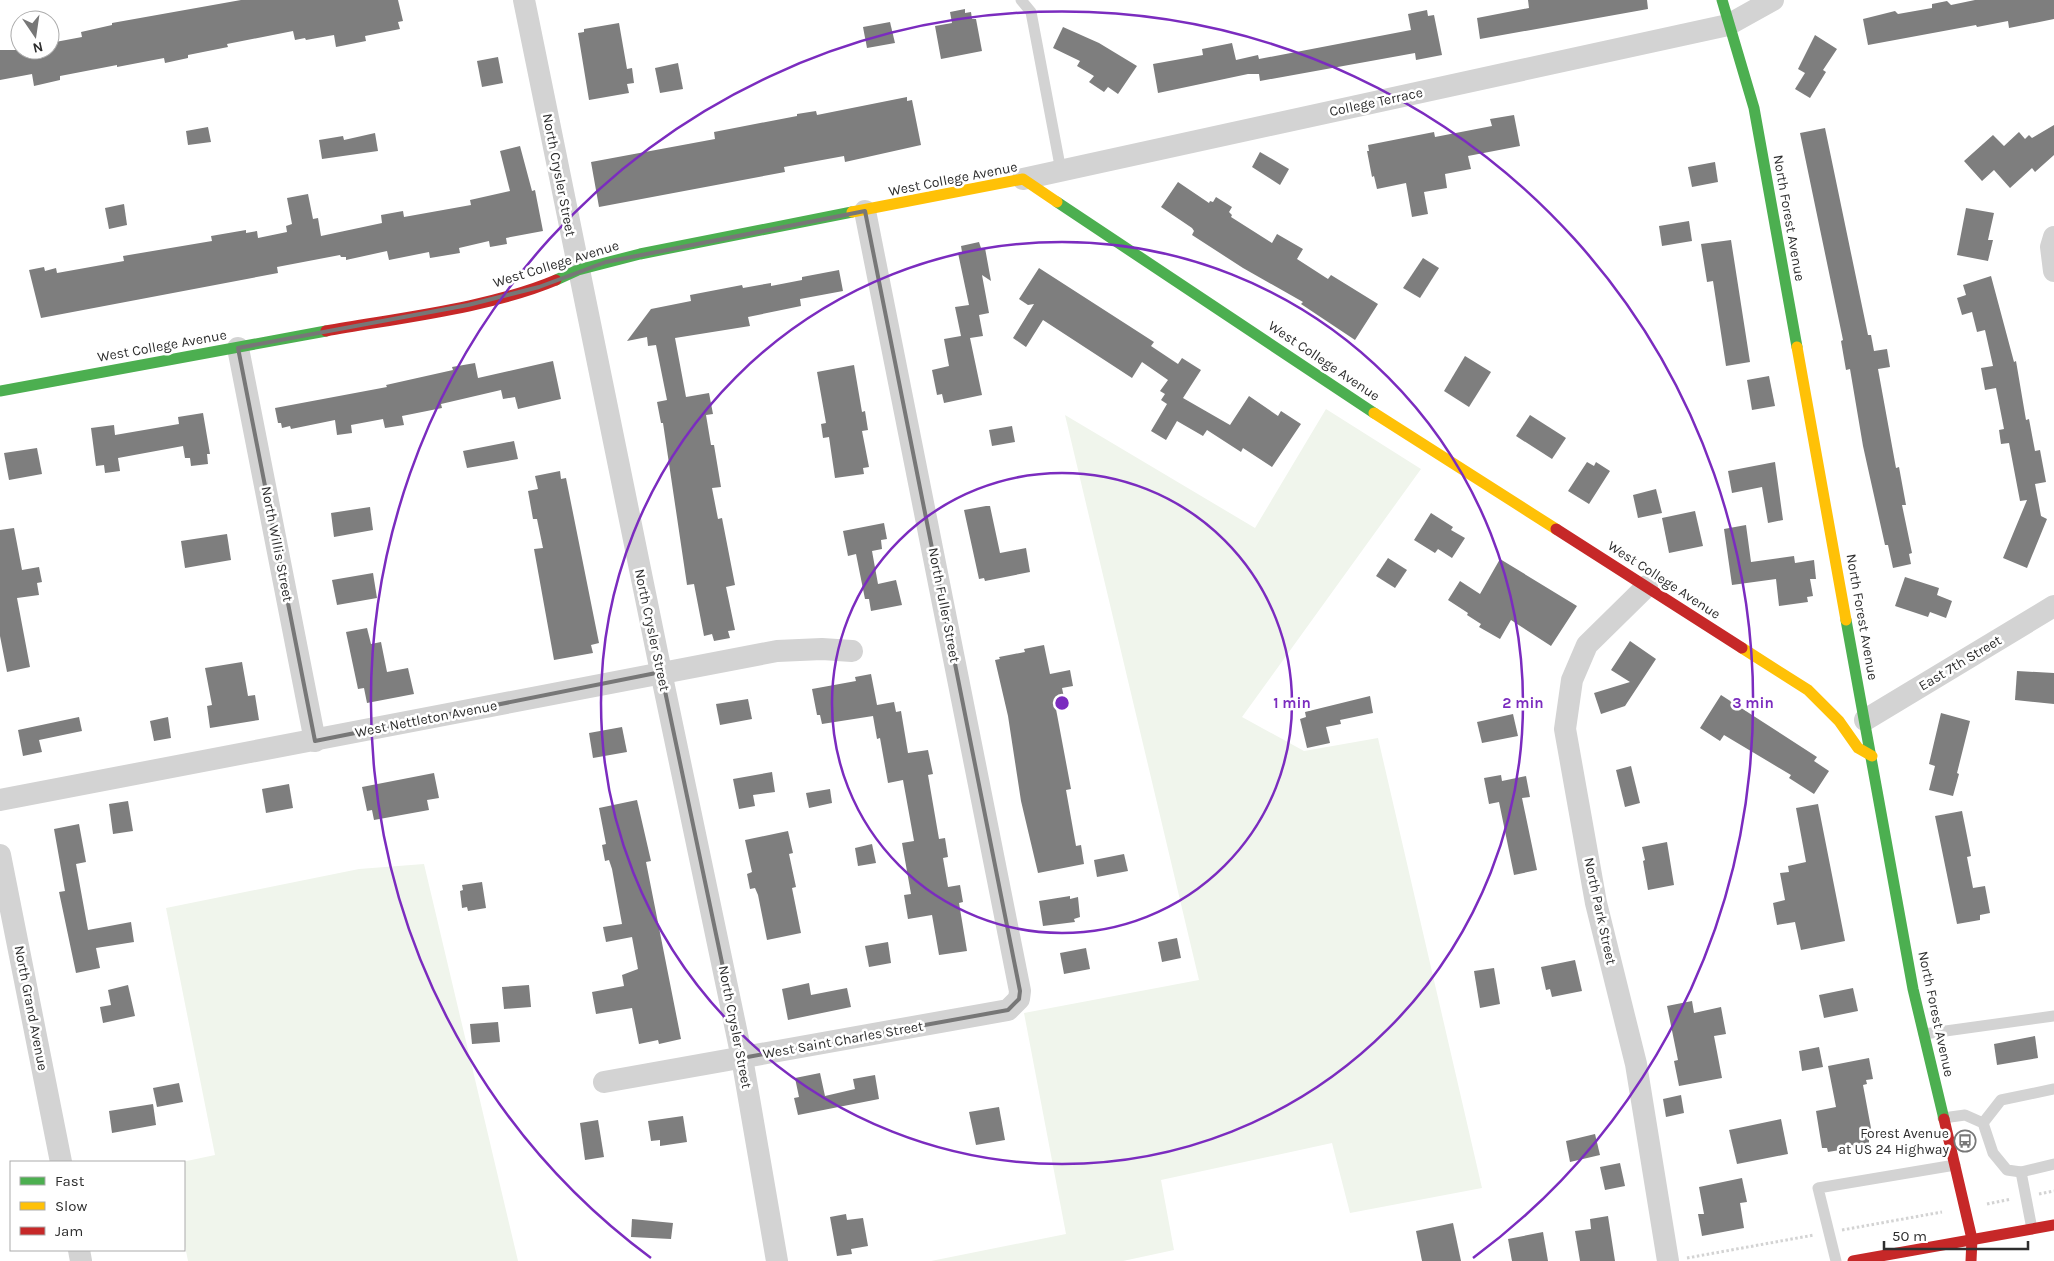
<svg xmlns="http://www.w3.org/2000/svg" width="2054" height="1261" viewBox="0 0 2054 1261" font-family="Karla,sans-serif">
  <rect width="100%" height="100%" fill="#fff"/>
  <g fill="#f0f5ec">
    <polygon points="1326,409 1421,469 1242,717 1304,751 1378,738 1482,1188 1350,1213 1332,1143 1161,1180 1174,1250 1123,1261 931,1261 1066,1234 1024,1013 1199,980 1065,415 1255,528"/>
    <polygon points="424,864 518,1261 188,1261 184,1241 184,1162 182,1162 215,1155 166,908 359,869"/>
  </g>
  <g fill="#7e7e7e">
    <polygon points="241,0 398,0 403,21 398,22 400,29 365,36 366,41 336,47 334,35 306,40 305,38 295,40 293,31 227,44 228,47 188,55 188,58 165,63 164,58 117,67 117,65 60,76 60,80 34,86 32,74 0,80 0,50 50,50 50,43 82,37 81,32 112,25 112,23"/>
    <polygon points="1528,0 1647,0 1648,9 1480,39 1477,18 1529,8"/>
    <polygon points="1975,0 2054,0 2054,19 2009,28 2008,21 1977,27 1976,25 1868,45 1863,19 1895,11 1898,14 1932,8 1932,4 1947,1 1951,5"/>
    <polygon points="965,9 965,13 971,12 972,19 976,19 982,51 941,59 935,26 952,23 950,12"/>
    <polygon points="1427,10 1428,16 1434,15 1442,55 1416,60 1415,53 1260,81 1259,74 1248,74 1158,93 1153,64 1203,55 1202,49 1232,43 1236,60 1258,55 1259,59 1411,30 1408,14"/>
    <polygon points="890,22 895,43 867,48 863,27"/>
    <polygon points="619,23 627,69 632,68 634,83 627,84 629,93 589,100 578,33 584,32 584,29"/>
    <polygon points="1063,27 1099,43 1137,66 1118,94 1108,87 1104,92 1089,82 1094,76 1077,66 1080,61 1053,48"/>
    <polygon points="1815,35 1837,49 1823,70 1826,72 1810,98 1795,89 1805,73 1798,69"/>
    <polygon points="498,57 503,83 482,87 477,61"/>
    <polygon points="678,63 683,89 660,93 655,68"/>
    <polygon points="907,97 907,101 912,100 921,145 845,162 844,156 784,167 785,172 599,207 591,162 715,139 714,132 797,116 797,114 816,111 817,115"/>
    <polygon points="1514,115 1520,146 1468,156 1471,169 1445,174 1447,188 1424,192 1428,214 1412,217 1406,183 1377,189 1374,176 1372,177 1367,151 1369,151 1368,145 1434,132 1435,137 1492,126 1490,119"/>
    <polygon points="2054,125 2054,155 2035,172 2032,168 2010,188 1994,170 1982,181 1964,161 1993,135 2004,146 2019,132 2025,139 2029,135 2032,138"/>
    <polygon points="208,127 211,142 188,145 186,131"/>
    <polygon points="1825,128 1868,335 1871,335 1874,351 1887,349 1890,367 1878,369 1896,468 1899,467 1906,505 1902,505 1912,553 1909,554 1911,564 1893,568 1888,545 1885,545 1863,446 1850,369 1846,370 1841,341 1843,340 1800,133"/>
    <polygon points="375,133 378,151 322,159 319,140 343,136 344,140"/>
    <polygon points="520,146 532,191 535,190 543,231 506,238 507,244 490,247 489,241 459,248 460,253 430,258 429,252 389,260 387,251 346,260 346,257 341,257 340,255 277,267 278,273 41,318 29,270 44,267 45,271 56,268 57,273 124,261 123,256 212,241 211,236 246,230 246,233 257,231 258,238 287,232 286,226 292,224 287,198 308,194 313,219 318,218 321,236 382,223 381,215 403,211 404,217 471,205 470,200 510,191 500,151"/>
    <polygon points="1260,152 1289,169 1280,185 1252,167"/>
    <polygon points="1715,162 1718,182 1692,187 1688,167"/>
    <polygon points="1178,182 1209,203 1210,201 1213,202 1216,197 1232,207 1229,212 1232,215 1231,217 1272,243 1277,234 1303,249 1297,259 1328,279 1331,275 1378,304 1355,340 1301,304 1303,302 1243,268 1192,235 1194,231 1192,228 1161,207"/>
    <polygon points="124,204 127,225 109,229 105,208"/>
    <polygon points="1966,208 1994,213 1988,240 1993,240 1988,261 1957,255"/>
    <polygon points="1689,221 1692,241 1662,246 1659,226"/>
    <polygon points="1731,240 1750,362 1726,366 1713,281 1707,282 1701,244"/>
    <polygon points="979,242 981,248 985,248 991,281 982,275 989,313 979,315 983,336 970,338 982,395 944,403 942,394 937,395 932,370 949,366 944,339 961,336 955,307 969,305 958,253 962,252 961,246"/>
    <polygon points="1423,258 1439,268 1420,298 1403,288"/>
    <polygon points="1039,268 1154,342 1151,346 1178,364 1182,358 1201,370 1183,398 1230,425 1249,396 1278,416 1281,411 1301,424 1272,467 1243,448 1241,452 1207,430 1203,436 1177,421 1166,440 1151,431 1167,404 1161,400 1165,394 1160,391 1168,380 1142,362 1132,378 1043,320 1026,347 1013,338 1034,304 1028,305 1019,299"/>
    <polygon points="839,270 843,291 800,299 801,306 748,317 750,326 675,338 686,397 709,393 713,414 706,415 711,445 714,445 721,487 712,488 718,519 722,518 735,585 726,587 735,630 728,631 730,638 714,641 712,634 704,636 694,584 687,585 663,423 661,423 657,402 667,400 656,345 648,346 647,337 627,341 651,309 691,301 690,295 742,285 743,288 771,283 771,286 802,280 802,277"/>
    <polygon points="1991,276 2014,362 2016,361 2026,420 2029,419 2035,451 2040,450 2046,482 2035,484 2041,516 2047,519 2027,568 2003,558 2027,500 2020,501 2009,443 2001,444 1999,430 2004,429 1996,388 1985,390 1981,368 1993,366 1985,330 1977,332 1972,312 1962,315 1957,298 1966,295 1963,285"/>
    <polygon points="1465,356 1491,372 1469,407 1444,391"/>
    <polygon points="553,361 561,399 518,409 515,397 503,399 501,390 441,404 442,408 402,416 404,425 385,428 383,419 351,425 352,433 337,435 335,420 291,429 290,426 282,428 281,423 278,423 275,408 387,387 386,385 453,370 452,367 475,363 478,378"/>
    <polygon points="854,365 862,412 865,411 868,430 862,431 869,467 863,468 864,474 835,478 829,437 823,438 821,424 826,423 817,372"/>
    <polygon points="1769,376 1775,406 1752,410 1747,380"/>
    <polygon points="203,413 210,454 207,454 208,464 191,466 190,458 185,458 183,446 118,458 120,471 105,473 104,465 96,466 91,428 114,425 115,435 179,424 178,417"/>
    <polygon points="1530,415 1566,438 1552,459 1516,436"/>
    <polygon points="1012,426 1015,442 992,446 989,430"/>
    <polygon points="514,441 518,459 467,468 463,451"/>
    <polygon points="37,448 42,474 9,480 4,453"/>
    <polygon points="1587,462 1594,466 1596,462 1610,471 1589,504 1568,491"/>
    <polygon points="1775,462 1783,520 1768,523 1762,487 1732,493 1728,471"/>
    <polygon points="560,471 561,479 566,478 599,643 591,645 593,653 554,660 534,549 543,548 537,519 533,519 528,491 538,489 535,476"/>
    <polygon points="1656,489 1662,513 1638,518 1633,495"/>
    <polygon points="986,506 990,506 1000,553 1026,548 1030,572 985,581 984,578 979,579 964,510"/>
    <polygon points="370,507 373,530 334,537 331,513"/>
    <polygon points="1695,511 1703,546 1669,553 1662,518"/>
    <polygon points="1431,513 1453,527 1451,530 1465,538 1452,558 1438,549 1435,553 1414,540"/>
    <polygon points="884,523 887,539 881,540 882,549 872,551 878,584 896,580 902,605 871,611 869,599 865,599 856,554 848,556 843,531"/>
    <polygon points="1746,525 1751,562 1794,556 1795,563 1814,560 1816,579 1810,579 1813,596 1807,597 1808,602 1779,606 1776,579 1732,585 1724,529"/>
    <polygon points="14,528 22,570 39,567 42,582 37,583 39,595 17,598 30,667 7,672 0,636 0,530"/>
    <polygon points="227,534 231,560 185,568 181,541"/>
    <polygon points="1388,558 1407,570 1395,588 1376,576"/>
    <polygon points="1500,559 1577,606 1551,646 1511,620 1500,639 1479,627 1481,624 1467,615 1468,613 1448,600 1460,581 1480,594"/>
    <polygon points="373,573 377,598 337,605 332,580"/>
    <polygon points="1905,577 1939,588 1937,595 1952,601 1946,618 1930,612 1928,617 1895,606"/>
    <polygon points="367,628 371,644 381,642 387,672 408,668 414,694 367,703 364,688 358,689 346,632"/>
    <polygon points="1630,641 1656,659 1625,706 1601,714 1594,693 1630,682 1611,670"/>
    <polygon points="1044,645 1050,674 1070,670 1073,686 1062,688 1066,707 1056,709 1071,789 1066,790 1076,846 1081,845 1084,864 1038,873 1021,801 1008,716 995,660 1000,659 999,657 1025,652 1024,649"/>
    <polygon points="242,662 248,696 255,695 259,720 210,728 207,706 212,705 205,668"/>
    <polygon points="2017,671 2054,673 2054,704 2015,700"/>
    <polygon points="871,674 877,705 894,702 896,712 901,711 908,753 928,750 933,774 928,775 939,839 945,838 948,857 943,858 948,887 960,885 963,902 959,903 967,951 939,955 932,915 908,919 904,895 911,894 902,843 914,841 903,780 888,783 880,738 877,739 873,716 822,724 820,715 817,715 812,689 856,681 855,677"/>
    <polygon points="1721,695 1817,757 1814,761 1829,771 1814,794 1789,778 1791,775 1724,735 1720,741 1700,728"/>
    <polygon points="1370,696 1373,713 1340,720 1341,724 1326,727 1330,743 1307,748 1300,719 1306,717 1305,712"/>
    <polygon points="748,699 752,719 720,725 716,704"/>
    <polygon points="1941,713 1970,721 1957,773 1959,774 1953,796 1929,790 1935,766 1929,764"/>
    <polygon points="1513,714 1518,736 1482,743 1477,722"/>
    <polygon points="79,717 82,731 39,740 42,752 23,756 18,730"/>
    <polygon points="168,717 171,738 154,741 150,721"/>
    <polygon points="622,727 627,752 593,758 589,733"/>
    <polygon points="1631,766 1640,803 1625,807 1616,770"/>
    <polygon points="772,772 775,792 753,795 755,806 739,809 733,779"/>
    <polygon points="434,773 439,798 427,800 429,810 374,820 372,810 367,811 362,787"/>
    <polygon points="1501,775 1502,781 1526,776 1530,797 1522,798 1537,870 1514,875 1499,802 1489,804 1484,778"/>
    <polygon points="289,784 293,808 266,813 262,789"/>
    <polygon points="830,789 832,803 809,808 806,793"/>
    <polygon points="637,800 651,861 646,862 681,1039 659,1044 658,1040 639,1044 632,1008 596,1014 592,992 624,986 622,975 638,969 632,937 606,942 603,927 622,924 612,869 609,860 605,861 602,845 606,844 599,808"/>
    <polygon points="128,801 133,831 113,834 109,804"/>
    <polygon points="1818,804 1845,941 1801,950 1795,922 1777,925 1773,903 1785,900 1780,873 1789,872 1788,866 1806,862 1796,808"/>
    <polygon points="1962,811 1971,856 1967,857 1973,888 1985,886 1990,913 1980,915 1980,920 1957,924 1935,816"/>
    <polygon points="79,824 86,862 76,864 88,930 131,922 134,942 96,948 100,968 76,973 59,892 65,891 54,829"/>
    <polygon points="788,831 793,853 789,854 796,887 792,888 801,933 767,940 758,895 755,888 750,889 747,874 752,872 745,840"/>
    <polygon points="1667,842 1674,885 1648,890 1643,861 1645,860 1642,847"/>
    <polygon points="872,844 876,863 858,866 855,848"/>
    <polygon points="1124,854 1128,871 1097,877 1094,860"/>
    <polygon points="482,882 486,908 468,911 467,907 462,908 460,891 463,890 462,885"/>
    <polygon points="1070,896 1070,899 1078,897 1080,917 1074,919 1075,922 1043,926 1039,901"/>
    <polygon points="1177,938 1181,958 1162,962 1158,942"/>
    <polygon points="888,942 891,963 869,967 865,946"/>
    <polygon points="1086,948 1090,969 1064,974 1060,953"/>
    <polygon points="1575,960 1582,991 1552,997 1550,989 1546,990 1541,967"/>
    <polygon points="1494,968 1500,1004 1480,1008 1474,971"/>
    <polygon points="809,983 811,995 847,988 851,1007 788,1020 782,989"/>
    <polygon points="128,985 135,1016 103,1023 100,1007 111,1005 108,990"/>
    <polygon points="529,985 531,1007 504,1009 502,987"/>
    <polygon points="1853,988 1858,1011 1824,1018 1819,995"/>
    <polygon points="1692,1001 1694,1013 1721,1007 1726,1034 1714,1036 1722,1078 1679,1086 1674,1061 1678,1060 1667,1006"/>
    <polygon points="498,1022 500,1042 472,1044 470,1024"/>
    <polygon points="2035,1036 2038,1058 1997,1065 1994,1044"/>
    <polygon points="1819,1047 1823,1067 1802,1071 1799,1051"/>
    <polygon points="1869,1058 1873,1079 1866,1080 1867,1084 1863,1085 1873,1139 1869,1140 1869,1145 1828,1152 1827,1148 1822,1148 1816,1111 1836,1107 1828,1066"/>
    <polygon points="820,1073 825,1096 855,1089 853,1079 875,1075 879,1099 798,1115 794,1098 799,1097 795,1078"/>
    <polygon points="179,1083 183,1102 157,1107 153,1088"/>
    <polygon points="1681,1095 1684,1113 1666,1117 1663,1099"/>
    <polygon points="153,1104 156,1125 112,1133 109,1111"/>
    <polygon points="999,1107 1005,1140 976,1145 969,1112"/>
    <polygon points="683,1116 687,1142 660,1146 660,1140 651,1141 648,1121"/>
    <polygon points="1781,1119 1788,1154 1737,1164 1729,1130"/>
    <polygon points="598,1120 604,1157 585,1160 580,1123"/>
    <polygon points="1595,1134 1600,1155 1570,1162 1566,1141"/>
    <polygon points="1620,1163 1625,1186 1605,1190 1600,1167"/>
    <polygon points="1742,1178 1747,1202 1740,1203 1744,1228 1702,1236 1698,1214 1704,1214 1699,1187"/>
    <polygon points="846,1214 847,1220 863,1218 868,1246 851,1249 852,1254 837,1256 830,1217"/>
    <polygon points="1608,1216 1615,1261 1580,1261 1575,1231 1591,1229 1590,1219"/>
    <polygon points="632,1219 673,1223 671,1239 631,1237"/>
    <polygon points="1453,1223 1461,1261 1422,1261 1416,1231"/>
    <polygon points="1543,1232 1548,1261 1512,1261 1508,1239"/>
  </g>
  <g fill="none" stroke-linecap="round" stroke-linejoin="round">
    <g stroke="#d3d3d3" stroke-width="3" stroke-dasharray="2.5 2.5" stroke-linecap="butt">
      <polyline points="2039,1194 2054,1191"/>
      <polyline points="1987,1204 2011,1199"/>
      <polyline points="1842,1230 1942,1212"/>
      <polyline points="1687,1258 1814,1235"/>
    </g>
    <g stroke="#d3d3d3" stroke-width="11">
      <polyline points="1021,0 1031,12 1061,171"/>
      <polyline points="1924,1034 2054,1016"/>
      <polyline points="1943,1118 1965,1115 1983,1123 1993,1153 2007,1170 2021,1172 2054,1164"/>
      <polyline points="1983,1123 2001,1100 2054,1089"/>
      <polyline points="2021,1172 2032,1229"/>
      <polyline points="1836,1261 1818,1188 1955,1165"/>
    </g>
    <g stroke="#d3d3d3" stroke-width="22">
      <polyline points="524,0 661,672 742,1058 777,1261"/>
      <polyline points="1023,179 1728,25 1773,0"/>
      <polyline points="2054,237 2051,247 2054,271"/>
      <polyline points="238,348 315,741"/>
      <polyline points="1647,586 1587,645 1572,680 1565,729 1596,903 1636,1064 1668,1261"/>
      <polyline points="1865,720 2054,606"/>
      <polyline points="0,800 777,651 822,649 852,651"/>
      <polyline points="0,855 61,1162"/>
      <polyline points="604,1082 1008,1010 1019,999 1020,991 865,211"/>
      <polyline points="79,1250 81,1261"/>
    </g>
    <g stroke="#4caf50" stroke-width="11">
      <polyline points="1722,0 1754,108 1797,347"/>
      <polyline points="1057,202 1374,413"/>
      <polyline points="556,280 578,270 640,254 852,212"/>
      <polyline points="0,391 326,331"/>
      <polyline points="1846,620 1913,989 1944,1119"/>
    </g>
    <g stroke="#ffc107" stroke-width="11">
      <polyline points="852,212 1023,179 1057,202"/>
      <polyline points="1797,347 1846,620"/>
      <polyline points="1374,413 1556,529"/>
      <polyline points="1742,648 1808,690 1839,721 1858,748 1872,756"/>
    </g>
    <g stroke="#c62828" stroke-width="11">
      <path d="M326,331C398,318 490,308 556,280"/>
      <polyline points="1556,529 1742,648"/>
      <polyline points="1944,1119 1972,1239 1971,1261"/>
      <polyline points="1853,1261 2054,1225"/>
    </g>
  </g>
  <path fill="none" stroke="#777" stroke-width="4" stroke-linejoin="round" d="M865,211L1020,991L1019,999L1008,1010L742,1058L661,672L315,741L238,348L468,305L539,287L606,262Z"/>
  <g fill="none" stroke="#7b2cbf" stroke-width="2.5">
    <circle cx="1062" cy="703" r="230"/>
    <circle cx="1062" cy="703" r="461"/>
    <path d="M651 1258A691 691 0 1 1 1473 1258"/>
  </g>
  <defs>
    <g id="bus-ring" transform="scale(1.125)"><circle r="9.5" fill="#fff" stroke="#777" stroke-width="1.5"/><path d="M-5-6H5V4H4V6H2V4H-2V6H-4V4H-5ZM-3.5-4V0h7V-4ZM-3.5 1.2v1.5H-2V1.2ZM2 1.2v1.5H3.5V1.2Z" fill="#777"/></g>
  </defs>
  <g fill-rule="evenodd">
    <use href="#bus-ring" x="1965" y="1141"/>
  </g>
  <g text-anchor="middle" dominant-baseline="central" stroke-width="5" stroke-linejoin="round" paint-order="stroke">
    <g font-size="14" fill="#2e2e2e" stroke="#fff">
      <text transform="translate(1376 102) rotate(-12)">College Terrace</text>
      <text transform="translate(559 175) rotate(79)">North Crysler Street</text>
      <text transform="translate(953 179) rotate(-11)">West College Avenue</text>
      <text transform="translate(1789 218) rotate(80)">North Forest Avenue</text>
      <text transform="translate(556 264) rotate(-17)">West College Avenue</text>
      <text transform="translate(162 346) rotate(-10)">West College Avenue</text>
      <text transform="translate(1324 361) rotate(34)">West College Avenue</text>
      <text transform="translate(277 544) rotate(79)">North Willis Street</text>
      <text transform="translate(1664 580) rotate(33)">West College Avenue</text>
      <text transform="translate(944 605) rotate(79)">North Fuller Street</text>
      <text transform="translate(1862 617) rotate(80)">North Forest Avenue</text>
      <text transform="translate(652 630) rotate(78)">North Crysler Street</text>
      <text transform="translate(1960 663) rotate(-31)">East 7th Street</text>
      <text transform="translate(426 719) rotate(-11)">West Nettleton Avenue</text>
      <text transform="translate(1600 911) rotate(78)">North Park Street</text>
      <text transform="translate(31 1008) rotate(79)">North Grand Avenue</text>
      <text transform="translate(1936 1014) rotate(78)">North Forest Avenue</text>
      <text transform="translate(735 1027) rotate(79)">North Crysler Street</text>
      <text transform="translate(843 1040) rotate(-10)">West Saint Charles Street</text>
    </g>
    <g font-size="14" fill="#2e2e2e" stroke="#fff" text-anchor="end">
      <text x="1949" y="1133">Forest Avenue<tspan x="1949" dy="16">at US 24 Highway</tspan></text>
    </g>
  </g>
  <circle cx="1062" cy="703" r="8" fill="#7b2cbf" stroke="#fff" stroke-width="2.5"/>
  <g font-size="15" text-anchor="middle" font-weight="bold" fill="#7b2cbf" stroke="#fff" stroke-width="5" stroke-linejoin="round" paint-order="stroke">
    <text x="1292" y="708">1 min</text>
    <text x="1523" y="708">2 min</text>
    <text x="1753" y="708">3 min</text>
  </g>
  <rect x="10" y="1161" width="175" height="90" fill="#ffffff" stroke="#ababab"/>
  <rect x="20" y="1177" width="25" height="8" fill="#4caf50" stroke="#ababab"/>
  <text x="55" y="1186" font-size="15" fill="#2e2e2e">Fast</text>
  <rect x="20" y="1202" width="25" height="8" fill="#ffc107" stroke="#ababab"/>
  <text x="55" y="1211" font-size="15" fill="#2e2e2e">Slow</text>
  <rect x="20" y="1227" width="25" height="8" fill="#c62828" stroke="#ababab"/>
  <text x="55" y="1236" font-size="15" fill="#2e2e2e">Jam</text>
  <g transform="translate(35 35) rotate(167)"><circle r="24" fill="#ffffff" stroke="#ababab"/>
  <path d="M0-4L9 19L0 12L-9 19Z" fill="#777777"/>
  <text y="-8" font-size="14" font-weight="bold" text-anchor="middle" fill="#2e2e2e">N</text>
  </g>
  <path d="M1884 1241v8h144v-8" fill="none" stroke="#2e2e2e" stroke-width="2.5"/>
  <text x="1892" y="1241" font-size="15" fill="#2e2e2e" stroke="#ffffff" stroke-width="4" paint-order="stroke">50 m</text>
</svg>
